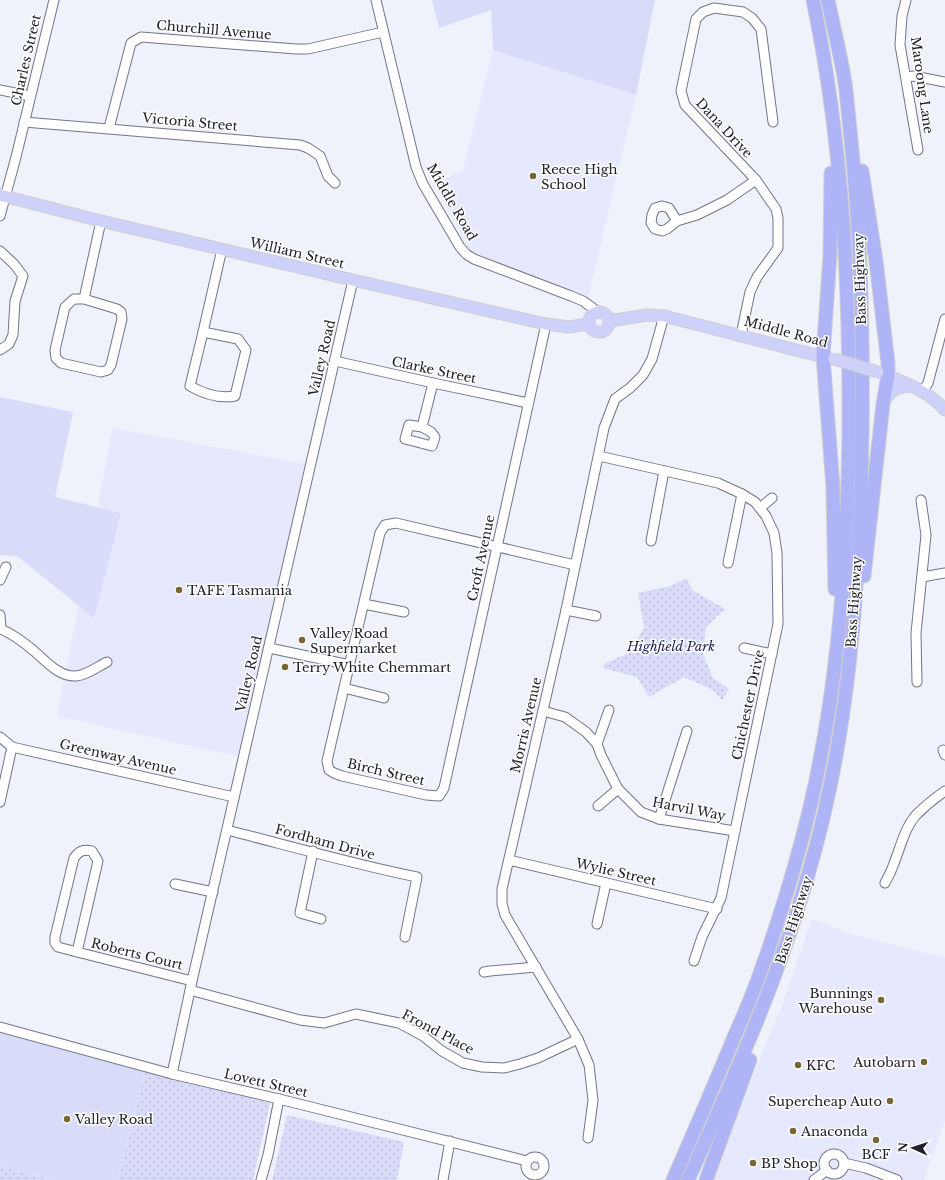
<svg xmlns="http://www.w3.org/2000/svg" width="945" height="1180" viewBox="0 0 945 1180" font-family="'Libre Baskerville',serif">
  <defs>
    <pattern id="park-dots" width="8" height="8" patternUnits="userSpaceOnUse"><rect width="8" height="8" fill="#d9dcf9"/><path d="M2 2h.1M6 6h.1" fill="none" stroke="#babcd6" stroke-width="1.8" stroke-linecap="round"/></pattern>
  </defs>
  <rect width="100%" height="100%" fill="#eff1fb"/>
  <g fill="#e6e9fd">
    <polygon points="493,50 636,95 588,298 470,251 435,183 463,170"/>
    <polygon points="113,428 305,464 240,757 57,716"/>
    <polygon points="812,919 854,935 945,958 945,1120 924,1179 925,1180 710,1180 783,1003"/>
  </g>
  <g fill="#d9dcf9">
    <polygon points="432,0 655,0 636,95 493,50 491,10 439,28"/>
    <polygon points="0,397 73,412 55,497 121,513 94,618 17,556 0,555"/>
    <polygon points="0,1032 145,1072 118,1180 53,1180 0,1167"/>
  </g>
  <g fill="url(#park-dots)">
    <polygon points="684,579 687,579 692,590 725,609 706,627 703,654 713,678 729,689 722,700 713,690 684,677 649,697 637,677 603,668 604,664 631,652 644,627 638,593 671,586"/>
    <polygon points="145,1072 270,1103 253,1180 118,1180"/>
    <polygon points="287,1115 404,1142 397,1180 272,1180"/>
    <polygon points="0,1167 53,1180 0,1180"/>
  </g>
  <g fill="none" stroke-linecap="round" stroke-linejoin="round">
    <g stroke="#72758b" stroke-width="11">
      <g id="minor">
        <polyline points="376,0 416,167 423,184 460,247 466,254 474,259 571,296 583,301 598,312"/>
        <polyline points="906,0 902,16 900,45 918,150"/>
        <polyline points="906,77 914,76 945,82"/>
        <polyline points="0,90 30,96"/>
        <polyline points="24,122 300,145 308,148 320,156 328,176 335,183"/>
        <polyline points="109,128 131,43 141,37 296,49 308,49 383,32"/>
        <polyline points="0,216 16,157 54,0"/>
        <polyline points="677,221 669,208 662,206 655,208 652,215 651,223 655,229 662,231 667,229 677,221 697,215 727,200 756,180"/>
        <polyline points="0,251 14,264 23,276 15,301 13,335 9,344 0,350"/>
        <polyline points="84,299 74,299 65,307 55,350 56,358 61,363 101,372 108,370 111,365 122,319 121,312 117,309 84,299 101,221"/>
        <polyline points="546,324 444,788 439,796 426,795 342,776 334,773 329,770 327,761 380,533 385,525 396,523 575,565"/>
        <path d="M203,332L238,339L246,350L235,396C218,399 204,394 190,386Z"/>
        <polyline points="203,332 222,249"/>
        <polyline points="741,335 750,292 757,277 778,248 778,218 776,209 756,180 685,105 681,91 696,19 703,12 714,8 743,12 752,18 761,29 773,122"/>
        <polyline points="335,361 433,383 528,403"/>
        <polyline points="923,391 928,383 945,319"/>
        <polyline points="422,427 409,425 405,439 432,446 435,437 431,432 422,427 433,383"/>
        <polyline points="599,456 718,483 742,494 755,502 766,516 774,533 777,553 778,624 721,898 702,937 694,961"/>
        <polyline points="760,508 772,498"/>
        <polyline points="651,541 664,471"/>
        <polyline points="728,563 742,494"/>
        <polyline points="922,577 945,573"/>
        <polyline points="0,580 6,567"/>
        <polyline points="364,604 404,612"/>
        <polyline points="566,610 596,616"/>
        <polyline points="0,615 1,629"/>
        <path d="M0,629C10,632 26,644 34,651C46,661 59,677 76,676C87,675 97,667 107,662"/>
        <polyline points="269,648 350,665"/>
        <polyline points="744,648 772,654"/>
        <polyline points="917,682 916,633 926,535 921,500"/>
        <polyline points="344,688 384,698"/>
        <polyline points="543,711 565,717 586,732 597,744 601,755 618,789 641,812 659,819 735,831"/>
        <polyline points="0,737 12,747 234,797"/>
        <polyline points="597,744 609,710"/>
        <polyline points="943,750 945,755"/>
        <polyline points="0,802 12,747"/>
        <polyline points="598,806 618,789"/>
        <polyline points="659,819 687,731"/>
        <path d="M227,830C290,846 353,864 417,877L405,937"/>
        <polyline points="313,851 300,913 321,919"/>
        <polyline points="509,860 717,909"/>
        <path d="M885,883C888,877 891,872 893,866C900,849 904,829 916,815C925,806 935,798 945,791"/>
        <polyline points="175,884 213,892"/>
        <polyline points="597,924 606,883"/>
        <path d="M77,952L98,861L92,851C83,849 79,851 74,858L55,937V943L58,947L77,952L192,981"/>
        <polyline points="484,972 490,971 536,967"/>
        <polyline points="190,990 300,1020 324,1023 356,1014 399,1023 423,1036 442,1051 463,1063 482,1067 504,1068 520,1064 538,1058 578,1039"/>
        <polyline points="0,1027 172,1074 279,1099 527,1161"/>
        <polyline points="172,1074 192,981 353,280"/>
        <polyline points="588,1138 593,1100 589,1065 578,1039 505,915 502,904 502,889 566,610 604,428 615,399 630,388 643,375 652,359 664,316"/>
        <circle cx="834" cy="1164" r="10"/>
        <circle cx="535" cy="1166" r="9"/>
        <polyline points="844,1163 866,1168 897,1180"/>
        <polyline points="261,1180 268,1155 279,1099"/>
        <polyline points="443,1180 450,1141"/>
        <polyline points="814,1180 827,1170"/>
      </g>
    </g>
    <g stroke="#ceced0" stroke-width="13">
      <g id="major">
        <polyline points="0,195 101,221 353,280 546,324 569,327 589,324"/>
        <circle cx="599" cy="322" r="10"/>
        <polyline points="609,321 647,315 664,316 831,359"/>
        <path d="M881,373C904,382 928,391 945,410"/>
        <path d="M884,402C892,388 897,387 912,386"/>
      </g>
    </g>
    <g stroke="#ceced0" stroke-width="15">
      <g id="highway">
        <polyline points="862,171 876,261 888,363 888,375 883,404 864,576"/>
        <polyline points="831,173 830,255 823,356 833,487 835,589"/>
        <path d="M673,1180C694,1132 715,1083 735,1035C744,1014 753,994 760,973C776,929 790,884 802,839C837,708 847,571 849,435C850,290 843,143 813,0"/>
        <path d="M688,1180C735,1075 783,969 813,857C847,736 857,609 861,484C864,373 863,261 852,150C850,130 848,110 846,90C842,60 834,30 828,0"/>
        <polyline points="706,1180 750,1060"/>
      </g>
    </g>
    <use href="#minor" stroke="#fff" stroke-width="9"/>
    <use href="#major" stroke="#ced2fa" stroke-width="11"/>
    <use href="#highway" stroke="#aeb4f6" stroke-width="13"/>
    <g stroke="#ceced0" stroke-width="13" stroke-linecap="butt">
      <polyline id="major-bridge" points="834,359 878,372"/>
    </g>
    <use href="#major-bridge" stroke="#ced2fa" stroke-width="11"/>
  </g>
  <g fill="#786533" stroke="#fff" stroke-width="1.5">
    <circle cx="533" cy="176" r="4"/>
    <circle cx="179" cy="590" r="4"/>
    <circle cx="302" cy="640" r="4"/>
    <circle cx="285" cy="667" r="4"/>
    <circle cx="881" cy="1000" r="4"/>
    <circle cx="924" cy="1062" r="4"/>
    <circle cx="798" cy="1065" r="4"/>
    <circle cx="890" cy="1101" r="4"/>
    <circle cx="67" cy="1119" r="4"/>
    <circle cx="793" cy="1131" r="4"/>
    <circle cx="876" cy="1140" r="4"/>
    <circle cx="753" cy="1163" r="4"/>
  </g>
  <g text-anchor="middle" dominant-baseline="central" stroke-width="3" stroke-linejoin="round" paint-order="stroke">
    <g font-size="13" fill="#20212a" stroke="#fff">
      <text transform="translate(214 30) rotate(5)">Churchill Avenue</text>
      <text transform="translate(26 60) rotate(-77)">Charles Street</text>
      <text transform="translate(922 85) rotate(82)">Maroong Lane</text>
      <text transform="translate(190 122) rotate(5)">Victoria Street</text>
      <text transform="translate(724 128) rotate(47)">Dana Drive</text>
      <text transform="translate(452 202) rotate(60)">Middle Road</text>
      <text transform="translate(297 253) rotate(13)">William Street</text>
      <text transform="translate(860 279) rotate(-92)">Bass Highway</text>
      <text transform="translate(786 332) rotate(15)">Middle Road</text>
      <text transform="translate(322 358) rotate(-77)">Valley Road</text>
      <text transform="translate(434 370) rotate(12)">Clarke Street</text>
      <text transform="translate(481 558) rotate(-78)">Croft Avenue</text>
      <text transform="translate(854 602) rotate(-86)">Bass Highway</text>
      <text transform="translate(249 674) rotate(-77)">Valley Road</text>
      <text transform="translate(748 705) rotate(-78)">Chichester Drive</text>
      <text transform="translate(526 725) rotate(-77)">Morris Avenue</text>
      <text transform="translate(118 757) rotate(13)">Greenway Avenue</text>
      <text transform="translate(386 772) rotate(13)">Birch Street</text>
      <text transform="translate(689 809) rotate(11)">Harvil Way</text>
      <text transform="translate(325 842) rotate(15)">Fordham Drive</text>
      <text transform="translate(616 872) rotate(13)">Wylie Street</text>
      <text transform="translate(794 920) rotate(-72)">Bass Highway</text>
      <text transform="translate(137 954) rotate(14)">Roberts Court</text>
      <text transform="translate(438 1032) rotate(28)">Frond Place</text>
      <text transform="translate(266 1083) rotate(13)">Lovett Street</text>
    </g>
    <g font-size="13" fill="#20212a" stroke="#fff" text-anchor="start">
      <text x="541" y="169">Reece High<tspan x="541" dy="15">School</tspan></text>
      <text x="187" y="590">TAFE Tasmania</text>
      <text x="310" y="633">Valley Road<tspan x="310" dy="15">Supermarket</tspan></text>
      <text x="293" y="667">Terry White Chemmart</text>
      <text x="873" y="993" text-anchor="end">Bunnings<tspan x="873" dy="15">Warehouse</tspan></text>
      <text x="916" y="1062" text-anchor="end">Autobarn</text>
      <text x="806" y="1065">KFC</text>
      <text x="882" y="1101" text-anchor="end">Supercheap Auto</text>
      <text x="75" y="1119">Valley Road</text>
      <text x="801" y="1131">Anaconda</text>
      <text x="876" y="1154" text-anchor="middle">BCF</text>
      <text x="761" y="1163">BP Shop</text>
    </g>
    <g font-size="13" font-style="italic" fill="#24215b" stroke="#fff">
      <text x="671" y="646">Highfield Park</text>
    </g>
  </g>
  <g transform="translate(913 1148) rotate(273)" stroke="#ffffff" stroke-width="3" paint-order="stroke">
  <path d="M0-3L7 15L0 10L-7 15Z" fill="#20212a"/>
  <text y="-6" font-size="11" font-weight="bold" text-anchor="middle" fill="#20212a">N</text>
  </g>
</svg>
